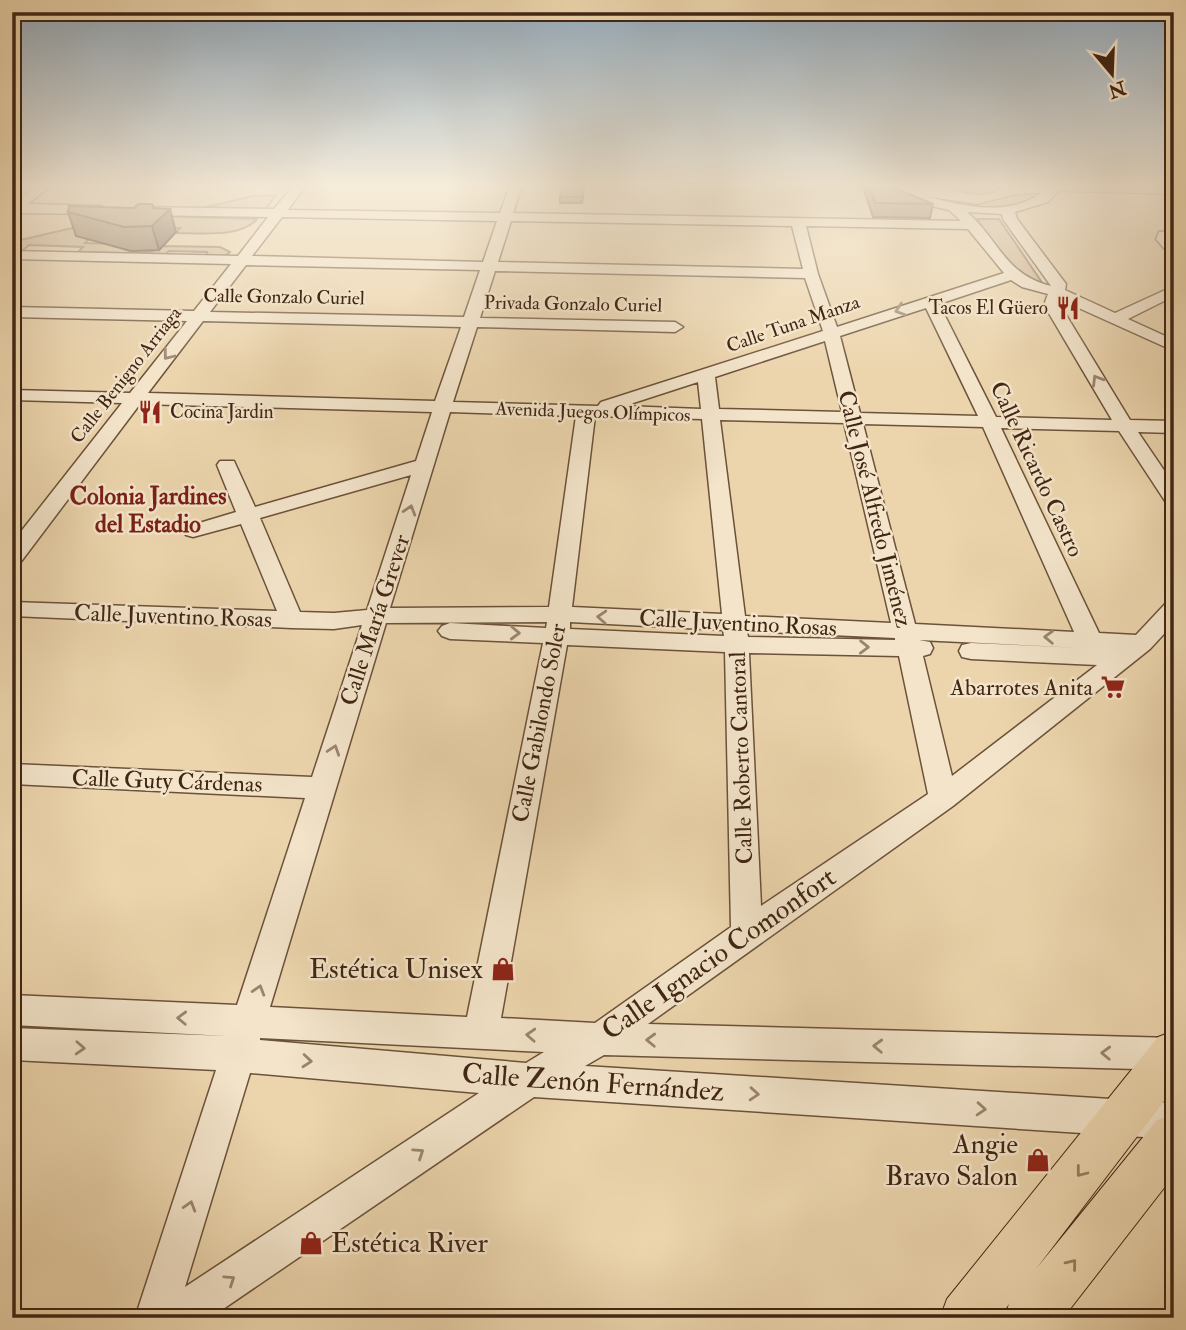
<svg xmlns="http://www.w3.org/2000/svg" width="1186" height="1330" viewBox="0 0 1186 1330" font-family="'IM FELL Double Pica',serif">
  <rect width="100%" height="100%" fill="#ecd5ad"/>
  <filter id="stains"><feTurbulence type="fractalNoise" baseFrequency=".00286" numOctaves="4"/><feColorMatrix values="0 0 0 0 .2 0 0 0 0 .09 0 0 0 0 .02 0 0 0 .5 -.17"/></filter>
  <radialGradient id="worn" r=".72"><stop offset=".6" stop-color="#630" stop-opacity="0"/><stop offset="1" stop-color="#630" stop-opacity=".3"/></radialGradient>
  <g fill="#cfb793" stroke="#886e54" stroke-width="2">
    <polygon points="886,185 1053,185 1055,188 1049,198 1008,209 949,207"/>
    <polygon points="276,195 265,210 202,208 253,196"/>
    <path d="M128,215L257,219C241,238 200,233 176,233L180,228L99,230L85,243L131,244L126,250C137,253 154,254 163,246L220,247L230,252L225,256H206L207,252L169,251L165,254L78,252L83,247L29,245L22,251H12V242Z"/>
    <polygon points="977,219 999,219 1043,284 1011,272"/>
  </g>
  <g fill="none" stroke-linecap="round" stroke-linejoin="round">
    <g stroke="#6b523a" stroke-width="3">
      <g id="minor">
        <polygon points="38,185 52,185 28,204 101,206 107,210 101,214 12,213 12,204"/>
        <path d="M294,185H306L288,210L500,213L510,185H522L513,213L961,221L949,210L910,201L893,192L899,188C944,201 1009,225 1048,187L1047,185H1059L1061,188L1048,202L1015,212L1017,219L1066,284L1065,290L1115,313L1174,286V296L1128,319L1174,340V351L1061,300L1060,305L1130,420L1174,421V433L1138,432L1174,485V506L1167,504L1119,431L1001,428L1099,633L1136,635L1166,603L1174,601V623L1150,649L953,806L648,1024L1174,1038V1070L604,1055L585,1066L1174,1103V1139L534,1097L210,1318H135L216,1070L12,1060V1028L227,1036L12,1025V995L237,1005L305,798L12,784V764L312,777L362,625L334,629L292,628L12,616V602L277,611L241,524L193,537L186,535L182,531L186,527L236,512L217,465L220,461H234L255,507L416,461L432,412L140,404L20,563L12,565V543L122,403L12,400V390L130,393L187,321L12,317V307L194,311L231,264L12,259V251L238,256L268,217L137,215L131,211L137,207L274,209ZM967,212L1002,214L1003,219L1051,286C1004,274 999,240 967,212ZM282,217L497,221L483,262L252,256ZM511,221L792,226L803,269L498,262ZM806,226L968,229L1004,273L837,327L818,274ZM246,265L480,270L464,317L210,312ZM495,271L805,278L823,331L601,402L598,406L453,402L477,327L675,332L683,327L675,322L480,318ZM1011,280L1022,287L1048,294L1044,305L1112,420L996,417L939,304ZM926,308L978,416L860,413L840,336ZM203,321L461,327L435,401L148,393ZM825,341L842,412L719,409L715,377ZM698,382L701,409L624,406ZM450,412L576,416L549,607L390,608ZM595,416L702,419L722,614L572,607ZM720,420L844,423L891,623L745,616ZM863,424L983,427L1074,632L915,624ZM411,475L367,610L334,613L300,612L260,518ZM547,622L546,628L450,623L442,626L438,631L442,636L450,639L543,643L467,1017L270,1007L386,623ZM570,622L723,630L724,636L570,629ZM747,631L895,638V640L748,637ZM919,640L1082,648L971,643L962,645L959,651L962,657L971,659L1097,665L952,776L923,656L930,654L933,648L930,642ZM567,645L725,652L731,927L595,1023L501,1018ZM749,653L899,656L928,794L761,906ZM260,1038L544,1052L526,1063L260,1040ZM250,1073L479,1093L185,1287Z"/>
        <polygon points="1174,231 1174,239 1171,239 1174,242 1174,255 1169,254 1156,239 1159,232"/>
      </g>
    </g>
    <g stroke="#402614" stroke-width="2">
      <g id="major">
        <path d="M877,185C894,185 915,182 932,185C951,188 989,205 1004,185H1174V194L1054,191L1013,195L977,204L885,190Z"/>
        <polygon points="1174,1031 1174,1088 1036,1269 1157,1120 1174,1114 1174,1175 1063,1318 1004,1318 1009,1304 999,1318 940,1318 947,1299 1158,1037"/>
      </g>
    </g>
    <use href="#minor" fill="#f3e4ca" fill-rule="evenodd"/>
    <use href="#major" fill="#ecd5ad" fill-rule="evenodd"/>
  </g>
  <g fill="#846f56" stroke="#402614" stroke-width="2">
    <polygon points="585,185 582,203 560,203 560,197"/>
    <polygon points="865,185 887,185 933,204 930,218 873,217 864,190"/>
    <polygon points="152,204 154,208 176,232 159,250 131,251 76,236 68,212 134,208"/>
  </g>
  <polygon fill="#6b5a46" stroke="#402614" stroke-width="2" points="152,204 157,221 170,209 176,232 159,250 152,226"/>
  <g fill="#998164" stroke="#402614" stroke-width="2">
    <polygon points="563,185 584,185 582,197 560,197"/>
    <polygon points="869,185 887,185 933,204 875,203"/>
    <polygon points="138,204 152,204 153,208 170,209 152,226 124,227 68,212 69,206 134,208"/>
  </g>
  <defs><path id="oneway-chevron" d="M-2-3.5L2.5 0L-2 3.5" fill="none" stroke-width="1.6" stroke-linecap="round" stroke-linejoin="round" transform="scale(1.75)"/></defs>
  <g stroke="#9a856f">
    <use href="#oneway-chevron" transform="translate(900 310) rotate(162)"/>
    <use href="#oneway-chevron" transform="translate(168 355) rotate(128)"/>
    <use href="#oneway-chevron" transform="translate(1097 380) rotate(-121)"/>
    <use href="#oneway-chevron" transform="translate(410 510) rotate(-73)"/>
    <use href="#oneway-chevron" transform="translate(602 617) rotate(-177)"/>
    <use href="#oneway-chevron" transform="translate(515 633) rotate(2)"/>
    <use href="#oneway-chevron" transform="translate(1049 637) rotate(-178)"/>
    <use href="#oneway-chevron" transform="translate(864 647) rotate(1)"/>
    <use href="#oneway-chevron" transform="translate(334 750) rotate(-72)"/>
    <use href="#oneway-chevron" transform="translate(259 990) rotate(-73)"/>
    <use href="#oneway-chevron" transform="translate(182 1018) rotate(-178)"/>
    <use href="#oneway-chevron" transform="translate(531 1035) rotate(-177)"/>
    <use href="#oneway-chevron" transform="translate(651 1040) rotate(-178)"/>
    <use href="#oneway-chevron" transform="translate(878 1046) rotate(-178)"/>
    <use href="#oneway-chevron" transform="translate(80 1048) rotate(3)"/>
    <use href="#oneway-chevron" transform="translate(1106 1053) rotate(-178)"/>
    <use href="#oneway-chevron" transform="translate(307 1061) rotate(5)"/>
    <use href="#oneway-chevron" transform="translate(754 1094) rotate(4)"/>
    <use href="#oneway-chevron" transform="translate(981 1109) rotate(4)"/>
    <use href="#oneway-chevron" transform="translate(419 1153) rotate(-34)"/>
    <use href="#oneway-chevron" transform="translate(190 1206) rotate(-73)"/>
    <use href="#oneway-chevron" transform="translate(230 1280) rotate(-34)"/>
  </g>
  <g stroke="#967e60">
    <use href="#oneway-chevron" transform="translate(1081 1172) rotate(128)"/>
    <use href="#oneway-chevron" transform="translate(1072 1264) rotate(-51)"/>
  </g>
  <linearGradient id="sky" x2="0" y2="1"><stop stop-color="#92aabc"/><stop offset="0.5" stop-color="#f6ecda"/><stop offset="1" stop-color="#f6ecda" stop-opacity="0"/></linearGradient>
  <rect width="1186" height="371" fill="url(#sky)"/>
  <defs>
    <g id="restaurant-bare" transform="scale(1.89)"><path d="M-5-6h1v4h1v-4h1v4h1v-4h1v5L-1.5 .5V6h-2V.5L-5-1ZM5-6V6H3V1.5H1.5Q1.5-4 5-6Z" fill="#8f2418" stroke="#f3e4ca" stroke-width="2.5" paint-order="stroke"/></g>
    <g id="supermarket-bare" transform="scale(1.89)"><path d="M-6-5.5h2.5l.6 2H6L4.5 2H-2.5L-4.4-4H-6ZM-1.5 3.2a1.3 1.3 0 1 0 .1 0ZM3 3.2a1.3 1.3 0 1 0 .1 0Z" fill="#8f2418" stroke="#f3e4ca" stroke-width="2.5" paint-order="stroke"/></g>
    <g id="shop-bare" transform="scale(1.89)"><path d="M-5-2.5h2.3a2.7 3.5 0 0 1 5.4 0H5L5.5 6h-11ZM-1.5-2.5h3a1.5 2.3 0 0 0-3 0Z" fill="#8f2418" stroke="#f3e4ca" stroke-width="2.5" paint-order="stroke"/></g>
  </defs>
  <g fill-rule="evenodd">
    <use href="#restaurant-bare" x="1068" y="308"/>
    <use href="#restaurant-bare" x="150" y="412"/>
    <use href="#supermarket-bare" x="1113" y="687"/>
    <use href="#shop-bare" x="503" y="969"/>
    <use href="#shop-bare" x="1038" y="1160"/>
    <use href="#shop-bare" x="311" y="1243"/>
  </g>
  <g text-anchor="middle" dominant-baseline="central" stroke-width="5" stroke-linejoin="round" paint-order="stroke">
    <g font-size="19" fill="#402614" stroke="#f3e4ca">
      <text transform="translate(284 297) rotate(1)">Calle Gonzalo Curiel</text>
      <text transform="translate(573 304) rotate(1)">Privada Gonzalo Curiel</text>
      <text transform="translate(793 324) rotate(-19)">Calle Tuna Manza</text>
      <text transform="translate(126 375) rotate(-52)">Calle Benigno Arriaga</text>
      <text transform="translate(593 412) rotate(2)">Avenida Juegos Olímpicos</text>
    </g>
    <g font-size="19" fill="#402614" stroke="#f3e4ca" text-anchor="end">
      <text x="1048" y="308">Tacos El Güero</text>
      <text x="170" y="412" text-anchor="start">Cocina Jardin</text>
    </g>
    <g font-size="23" fill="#402614" stroke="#f3e4ca">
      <text transform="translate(1037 469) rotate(65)">Calle Ricardo Castro</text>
      <text transform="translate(875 509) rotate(76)">Calle José Alfredo Jiménez</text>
      <text transform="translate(173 616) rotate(2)">Calle Juventino Rosas</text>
      <text transform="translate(375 620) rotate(-72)">Calle María Grever</text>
      <text transform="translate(738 623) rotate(3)">Calle Juventino Rosas</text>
      <text transform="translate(539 723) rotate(-79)">Calle Gabilondo Soler</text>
      <text transform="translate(741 758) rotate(-92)">Calle Roberto Cantoral</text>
      <text transform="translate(167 781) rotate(2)">Calle Guty Cárdenas</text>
    </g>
    <g font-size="23" fill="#402614" stroke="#f3e4ca" text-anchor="end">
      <text x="1093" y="687">Abarrotes Anita</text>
    </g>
    <g font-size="24" font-weight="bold" fill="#7a1f14" stroke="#f3e4ca">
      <text x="148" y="496">Colonia Jardines<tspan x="148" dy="28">del Estadio</tspan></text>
    </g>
    <g font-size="28" fill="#402614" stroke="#f3e4ca">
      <text transform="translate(719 954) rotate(-35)">Calle Ignacio Comonfort</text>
      <text transform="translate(593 1083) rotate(4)">Calle Zenón Fernández</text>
    </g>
    <g font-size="28" fill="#402614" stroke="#f3e4ca" text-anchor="end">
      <text x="483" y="969">Estética Unisex</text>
      <text x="1018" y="1144">Angie<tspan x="1018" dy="32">Bravo Salon</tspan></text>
      <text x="331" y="1243" text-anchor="start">Estética River</text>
    </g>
  </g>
  <rect width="1186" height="1330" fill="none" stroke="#ecd5ad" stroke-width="42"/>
  <rect x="14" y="14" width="1158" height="1302" fill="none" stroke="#402614" stroke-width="3.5"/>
  <rect x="21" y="21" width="1144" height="1288" fill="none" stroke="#402614" stroke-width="2"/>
  <g transform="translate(1112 74) rotate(161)" stroke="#f3e4ca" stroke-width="5" paint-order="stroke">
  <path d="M0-5L12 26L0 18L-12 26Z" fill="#402614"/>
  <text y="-10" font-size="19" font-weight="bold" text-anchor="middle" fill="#402614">N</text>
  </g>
  <rect width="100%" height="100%" filter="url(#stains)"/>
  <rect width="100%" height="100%" fill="url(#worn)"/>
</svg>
